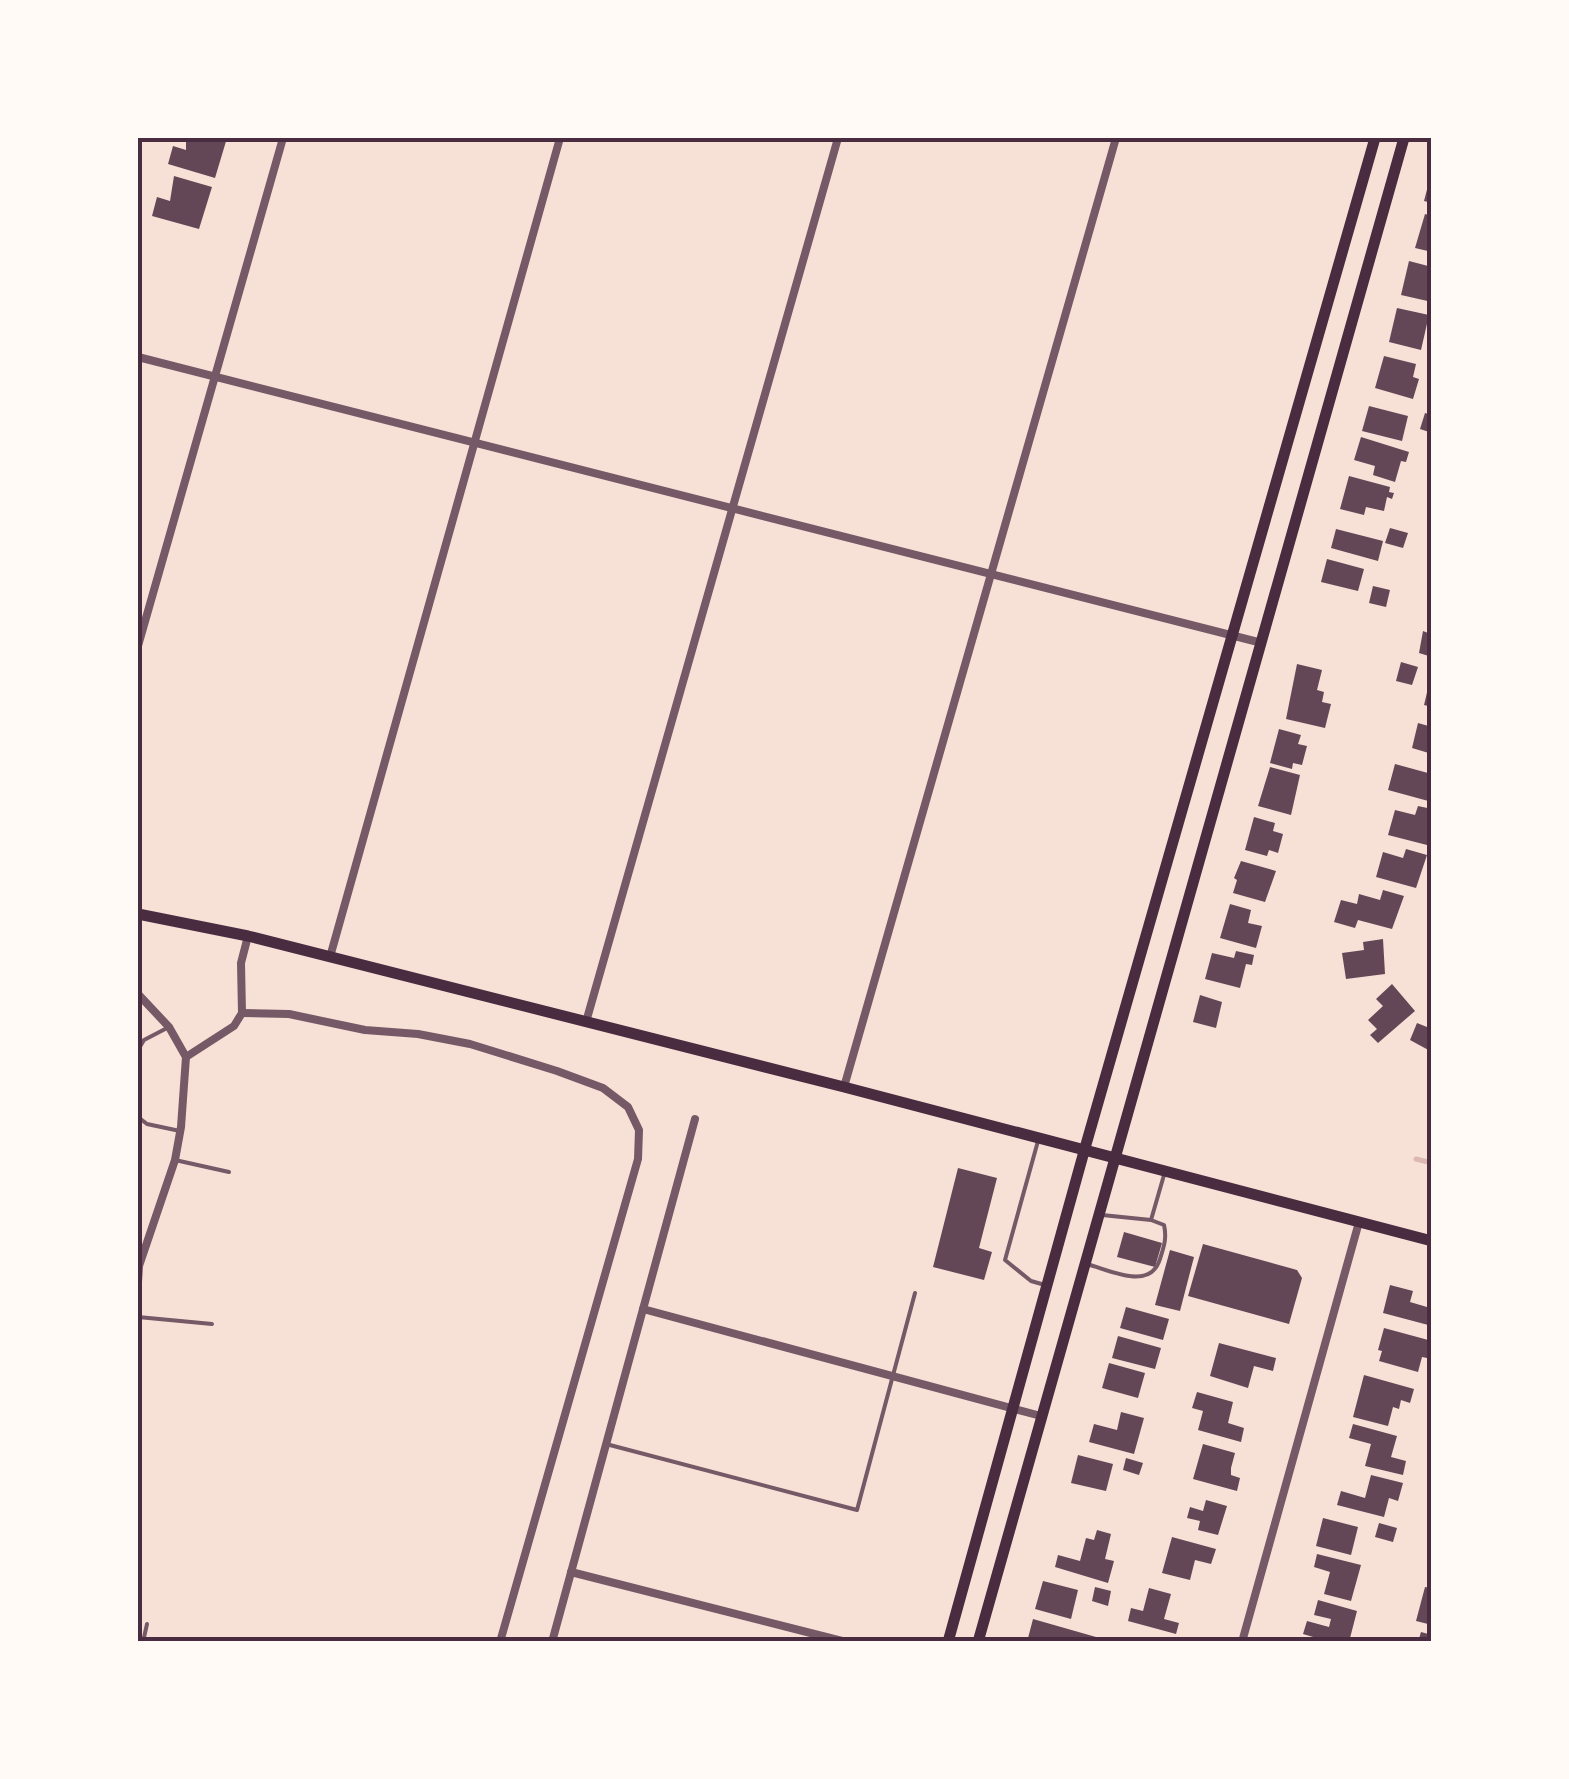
<svg xmlns="http://www.w3.org/2000/svg" width="1569" height="1779" viewBox="0 0 1569 1779" font-family="'Work Sans',sans-serif">
  <rect width="100%" height="100%" fill="#f7e1d7"/>
  <g fill="none" stroke-linecap="round" stroke-linejoin="round">
    <polyline stroke="#dcb8b0" stroke-width="5" points="1416,1159 1432,1163"/>
  </g>
  <g fill="#644757">
    <polygon points="186,138 227,138 215,178 168,164 173,146 186,150"/>
    <polygon points="174,176 212,187 199,229 152,216 157,197 170,201"/>
    <polygon points="1430,178 1432,178 1432,203 1424,201"/>
    <polygon points="1425,214 1432,216 1432,252 1415,248"/>
    <polygon points="1409,261 1432,267 1432,302 1401,295"/>
    <polygon points="1397,308 1429,315 1421,350 1389,342"/>
    <polygon points="1384,356 1416,364 1413,377 1419,379 1413,399 1375,388"/>
    <polygon points="1369,406 1408,416 1402,441 1362,431"/>
    <polygon points="1425,413 1432,415 1432,433 1420,429"/>
    <polygon points="1361,437 1409,452 1406,462 1401,461 1395,482 1373,475 1375,466 1354,460"/>
    <polygon points="1349,476 1390,487 1389,492 1394,493 1392,499 1387,497 1384,511 1366,507 1364,515 1340,509"/>
    <polygon points="1390,528 1408,533 1403,548 1385,543"/>
    <polygon points="1336,529 1383,541 1378,561 1331,548"/>
    <polygon points="1327,559 1364,569 1358,591 1321,582"/>
    <polygon points="1373,586 1390,590 1386,607 1369,603"/>
    <polygon points="1432,626 1432,657 1419,653 1423,631 1428,633"/>
    <polygon points="1401,662 1418,667 1412,685 1396,681"/>
    <polygon points="1297,664 1322,670 1317,690 1324,692 1322,702 1331,704 1325,728 1286,719"/>
    <polygon points="1430,680 1432,680 1432,707 1424,705"/>
    <polygon points="1418,723 1432,727 1432,754 1412,748"/>
    <polygon points="1279,729 1301,735 1298,744 1307,746 1302,765 1293,763 1292,769 1270,763"/>
    <polygon points="1430,763 1432,802 1388,790 1395,764 1428,773"/>
    <polygon points="1270,767 1300,775 1291,815 1258,806"/>
    <polygon points="1418,806 1432,809 1427,845 1388,835 1395,810 1415,815"/>
    <polygon points="1254,817 1275,823 1273,831 1283,834 1278,853 1269,850 1267,856 1245,850"/>
    <polygon points="1406,849 1427,855 1416,888 1376,877 1383,852 1403,858"/>
    <polygon points="1241,861 1276,871 1265,902 1233,893 1237,880 1234,878"/>
    <polygon points="1383,890 1404,896 1392,929 1358,920 1355,928 1334,922 1341,900 1357,904 1359,894 1380,900"/>
    <polygon points="1230,904 1251,910 1248,923 1262,926 1256,948 1220,938"/>
    <polygon points="1383,939 1385,974 1346,979 1342,953 1364,950 1363,942"/>
    <polygon points="1236,951 1254,955 1252,965 1246,964 1240,988 1205,979 1212,953 1234,958"/>
    <polygon points="1392,984 1415,1011 1378,1043 1370,1035 1377,1029 1368,1020 1383,1006 1376,999"/>
    <polygon points="1200,995 1222,1002 1216,1028 1193,1022"/>
    <polygon points="1417,1023 1432,1029 1432,1052 1410,1040"/>
    <polygon points="958,1168 997,1178 979,1248 992,1252 984,1280 933,1267"/>
    <polygon points="1124,1232 1162,1243 1155,1267 1117,1257"/>
    <polygon points="1203,1244 1297,1270 1302,1278 1289,1324 1188,1296"/>
    <polygon points="1170,1250 1194,1257 1180,1311 1155,1305"/>
    <polygon points="1390,1285 1413,1291 1410,1302 1427,1307 1428,1302 1432,1303 1432,1326 1383,1313"/>
    <polygon points="1126,1307 1169,1319 1163,1340 1120,1328"/>
    <polygon points="1384,1328 1432,1341 1432,1359 1422,1357 1418,1372 1379,1361 1382,1351 1378,1350"/>
    <polygon points="1118,1336 1161,1348 1155,1369 1112,1358"/>
    <polygon points="1219,1343 1276,1358 1273,1371 1254,1366 1248,1388 1210,1376"/>
    <polygon points="1109,1363 1145,1373 1138,1398 1102,1388"/>
    <polygon points="1364,1375 1414,1389 1410,1403 1401,1400 1399,1409 1393,1407 1388,1426 1353,1417"/>
    <polygon points="1197,1392 1233,1402 1228,1423 1244,1428 1241,1442 1198,1430 1203,1411 1192,1408"/>
    <polygon points="1121,1412 1144,1418 1134,1454 1089,1442 1094,1424 1117,1430"/>
    <polygon points="1353,1424 1397,1436 1391,1457 1406,1461 1403,1475 1365,1466 1371,1444 1349,1438"/>
    <polygon points="1203,1444 1235,1453 1231,1468 1231,1475 1240,1478 1237,1491 1193,1479"/>
    <polygon points="1078,1455 1113,1464 1106,1491 1071,1483"/>
    <polygon points="1126,1458 1143,1463 1139,1475 1123,1470"/>
    <polygon points="1371,1475 1403,1483 1398,1501 1389,1498 1384,1517 1337,1505 1341,1491 1365,1498"/>
    <polygon points="1206,1500 1227,1506 1218,1535 1198,1530 1200,1521 1187,1518 1190,1507 1203,1511"/>
    <polygon points="1323,1518 1358,1527 1351,1555 1316,1546"/>
    <polygon points="1379,1523 1397,1528 1393,1542 1375,1537"/>
    <polygon points="1097,1530 1111,1534 1105,1559 1114,1561 1108,1583 1055,1567 1058,1555 1080,1561 1086,1538 1094,1540"/>
    <polygon points="1172,1537 1216,1549 1211,1564 1195,1560 1190,1580 1162,1573"/>
    <polygon points="1317,1554 1361,1565 1351,1601 1324,1594 1330,1572 1314,1567"/>
    <polygon points="1043,1581 1078,1590 1071,1619 1035,1609"/>
    <polygon points="1095,1587 1111,1591 1108,1606 1092,1601"/>
    <polygon points="1425,1587 1432,1588 1432,1625 1416,1621"/>
    <polygon points="1149,1588 1171,1594 1164,1619 1179,1623 1176,1634 1128,1621 1131,1608 1143,1611"/>
    <polygon points="1318,1600 1357,1611 1349,1642 1330,1642 1303,1634 1307,1621 1329,1627 1331,1619 1314,1615"/>
    <polygon points="1033,1619 1096,1637 1095,1642 1027,1642"/>
    <polygon points="1421,1632 1432,1635 1432,1642 1418,1642"/>
  </g>
  <g fill="none" stroke-linecap="round" stroke-linejoin="round">
    <g stroke="#755966" stroke-width="4">
      <polyline points="138,1050 144,1040 169,1027"/>
      <polyline points="138,1117 147,1124 180,1131"/>
      <polyline points="1038,1141 1005,1260 1031,1281 1045,1285"/>
      <polyline points="175,1160 229,1172"/>
      <polyline points="1102,1215 1151,1220"/>
      <path d="M1087,1264C1112,1271 1150,1291 1160,1259C1164,1246 1167,1238 1164,1225L1151,1220L1164,1175"/>
      <polyline points="138,1317 212,1324"/>
      <polyline points="606,1444 857,1510 915,1293"/>
      <polyline points="143,1642 147,1624"/>
    </g>
    <g stroke="#755966" stroke-width="8">
      <polyline points="138,357 1262,643"/>
      <polyline points="138,646 283,138"/>
      <polyline points="330,957 560,138"/>
      <polyline points="138,994 169,1027 186,1057"/>
      <polyline points="242,1013 289,1014 365,1030 418,1034 470,1044 557,1071 603,1088 628,1107 639,1130 638,1159 500,1642"/>
      <polyline points="586,1022 838,138"/>
      <polyline points="844,1087 1116,138"/>
      <polyline points="138,1282 139,1266 175,1160 181,1127 186,1057 234,1026 242,1013 241,963 248,936"/>
      <polyline points="643,1309 1041,1416"/>
      <polyline points="138,1464 138,1465"/>
      <polyline points="571,1572 846,1642"/>
      <polyline points="552,1642 695,1119"/>
      <polyline points="1242,1642 1359,1222"/>
    </g>
    <g stroke="#4a2c40" stroke-width="11">
      <polyline points="138,914 248,936 844,1087 1432,1241"/>
      <polyline points="948,1642 1085,1148 1375,138"/>
      <polyline points="978,1642 1404,138"/>
    </g>
  </g>
  <rect width="1569" height="1779" fill="none" stroke="#fffaf5" stroke-width="280"/>
  <rect x="140" y="140" width="1289" height="1499" fill="none" stroke="#4a2c40" stroke-width="4"/>
</svg>
